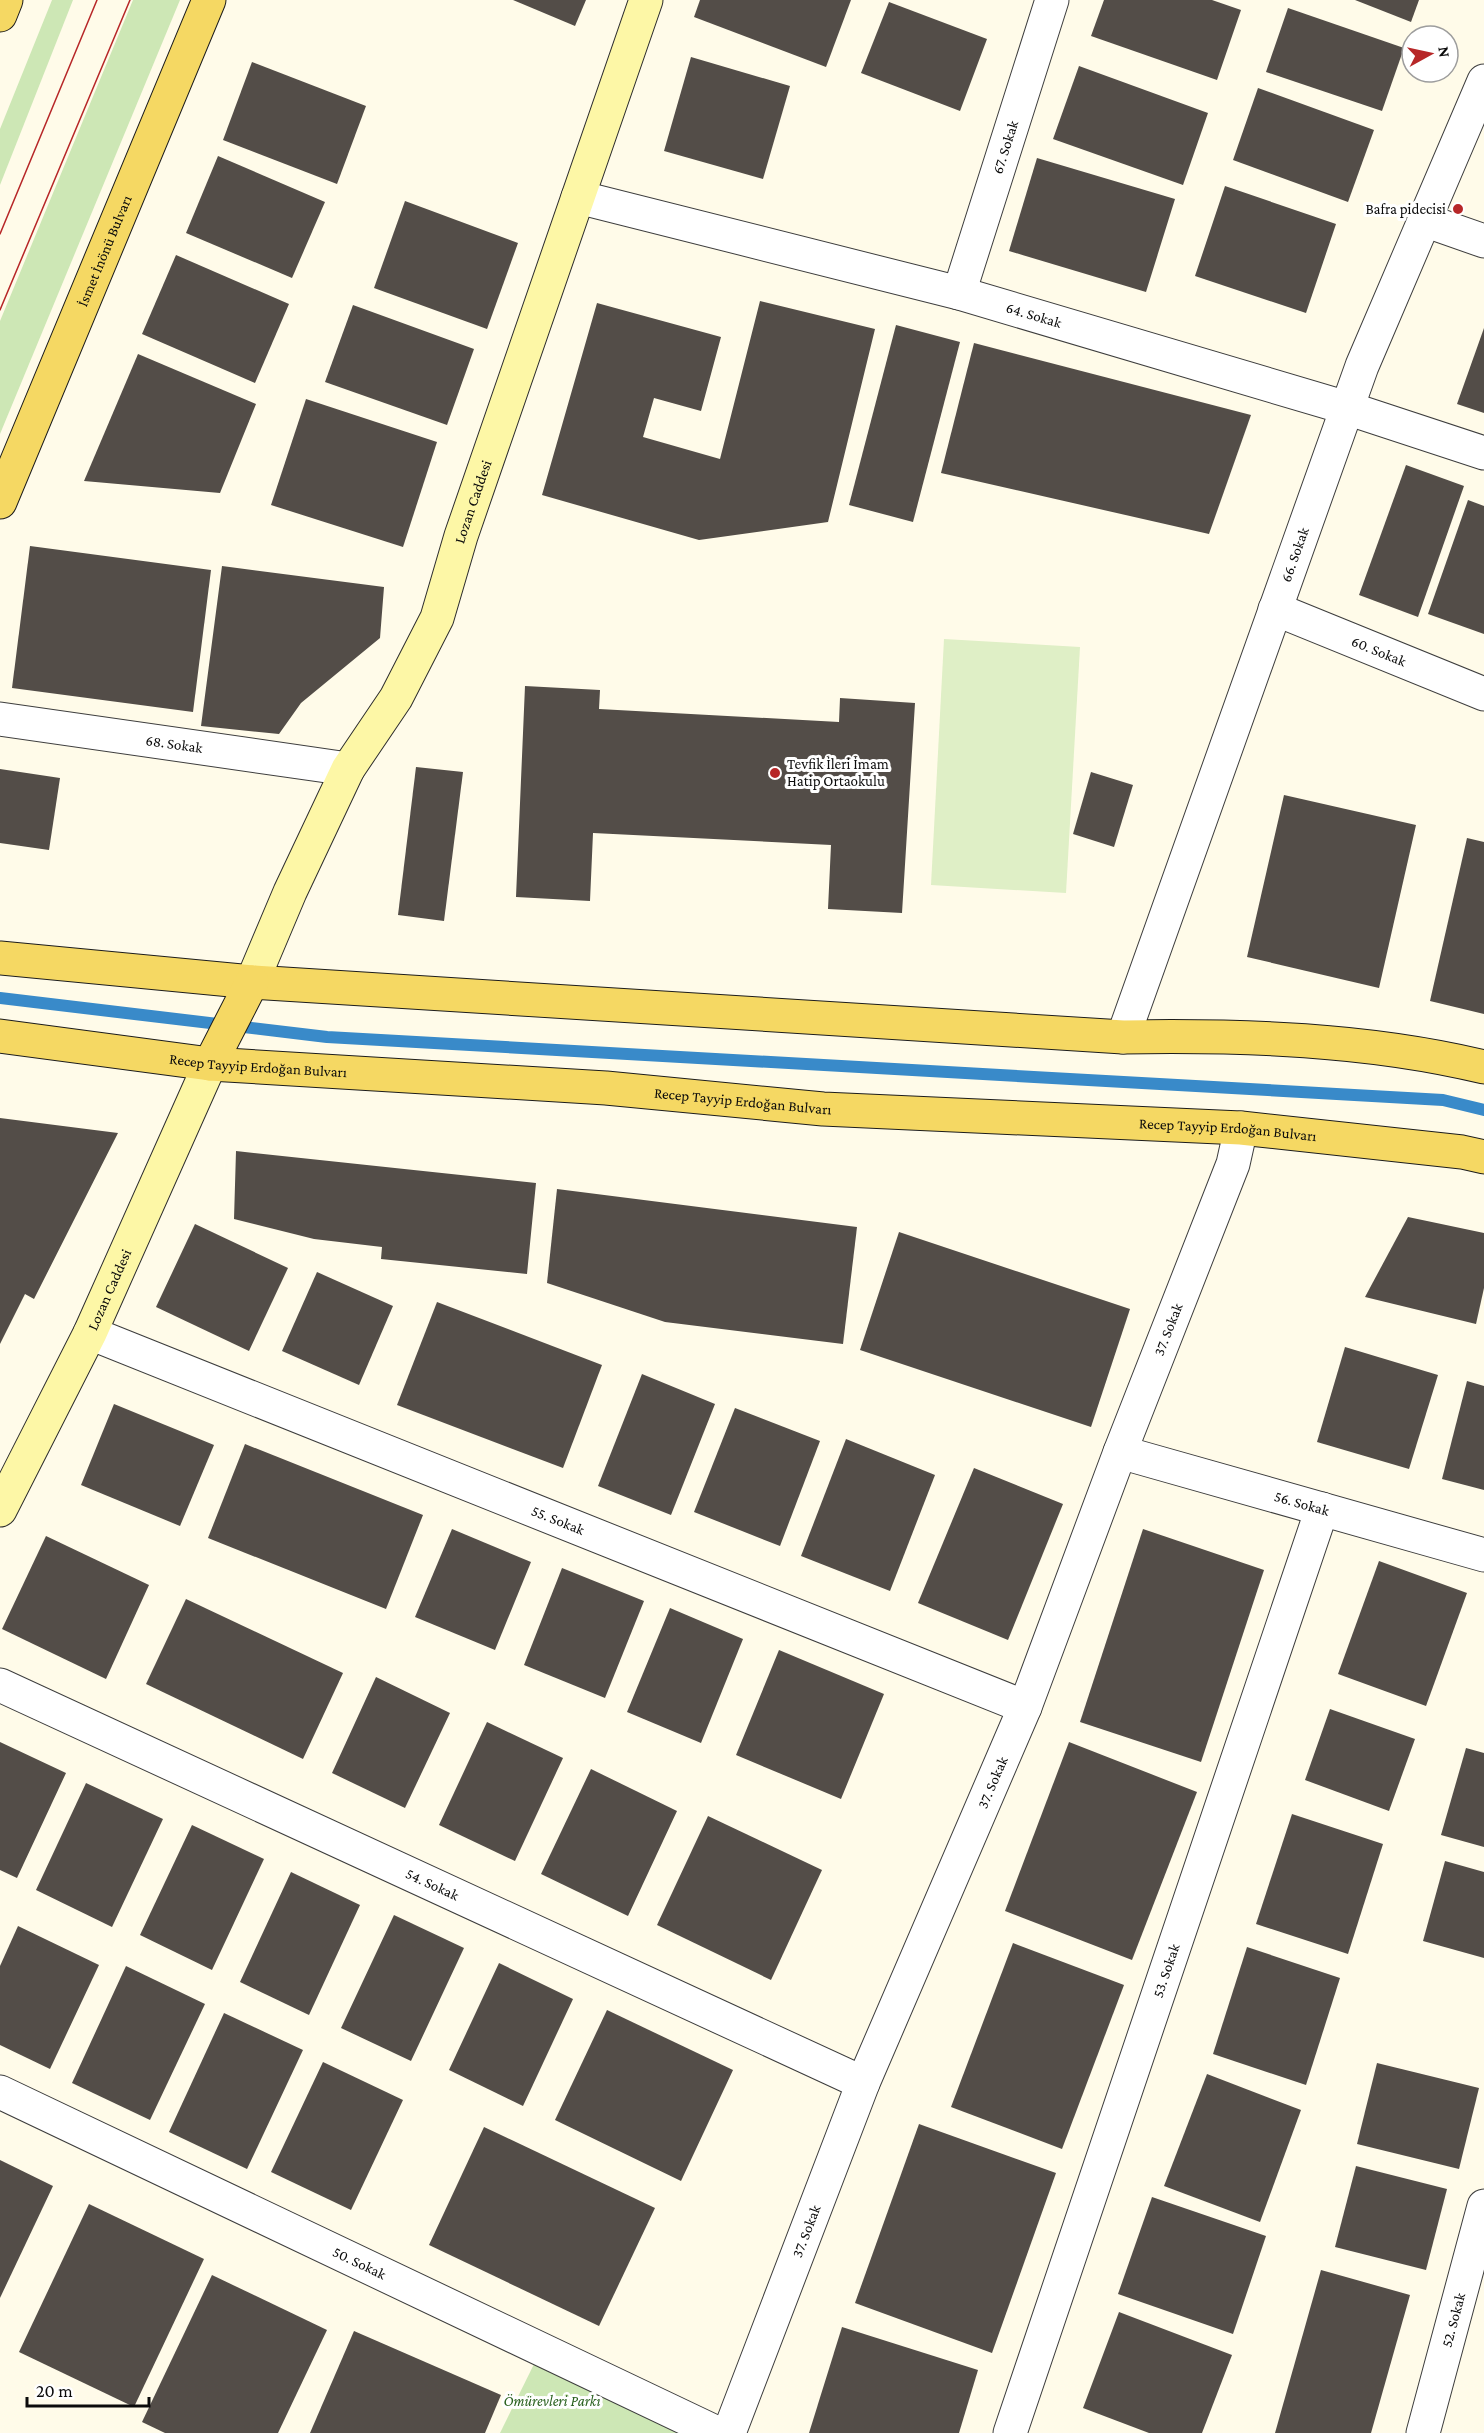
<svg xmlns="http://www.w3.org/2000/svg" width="1484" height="2433" viewBox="0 0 1484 2433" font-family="'Crimson Pro',serif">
  <rect width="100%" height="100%" fill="#fffbe9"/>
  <g fill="#cde7b5">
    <polygon points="52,0 73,0 0,185 0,129"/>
    <polygon points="133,0 180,0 0,434 0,321"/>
    <polygon points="538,2356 683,2433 500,2433"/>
  </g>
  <polygon fill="#dfefc6" points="944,639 1080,647 1066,893 931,885"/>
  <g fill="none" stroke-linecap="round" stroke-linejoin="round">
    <polyline stroke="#398ac9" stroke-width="12" points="0,998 327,1037 1443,1100 1484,1110"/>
  </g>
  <g fill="#534d48">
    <polygon points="513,0 586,0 575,26"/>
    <polygon points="700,0 851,0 826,67 694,17"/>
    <polygon points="1104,0 1212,0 1241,10 1217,80 1091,36"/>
    <polygon points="1355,0 1419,0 1411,22"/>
    <polygon points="889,2 987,39 960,111 861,73"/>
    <polygon points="1288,8 1404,48 1382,111 1266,72"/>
    <polygon points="691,57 790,86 763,179 664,151"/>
    <polygon points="252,62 366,106 337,184 223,140"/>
    <polygon points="1079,66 1208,113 1183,185 1053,139"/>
    <polygon points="1258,88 1374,130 1348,202 1233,160"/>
    <polygon points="218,156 325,202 292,278 186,233"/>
    <polygon points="1037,158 1175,199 1146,292 1009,251"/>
    <polygon points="1225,186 1336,224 1306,313 1195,276"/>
    <polygon points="405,201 518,243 487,329 374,288"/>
    <polygon points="176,255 289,304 255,383 142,334"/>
    <polygon points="760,301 875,329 828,522 699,540 542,495 597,303 721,337 701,411 654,398 643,437 720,459"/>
    <polygon points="353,305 474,349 447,425 325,382"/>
    <polygon points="896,325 960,342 913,522 849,505"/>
    <polygon points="1484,328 1484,413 1457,404"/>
    <polygon points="974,343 1251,415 1209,534 941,473"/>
    <polygon points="138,354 256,404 220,493 84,481"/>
    <polygon points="306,399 437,442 403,547 271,505"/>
    <polygon points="1406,465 1464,486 1418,617 1359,595"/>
    <polygon points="1468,500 1484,506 1484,634 1428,614"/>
    <polygon points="30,546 211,570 193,712 12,688"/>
    <polygon points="222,566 384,587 380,638 301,703 279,734 201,726"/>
    <polygon points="525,686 600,690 599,709 839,722 840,698 915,703 902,913 828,909 831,845 593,833 590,901 516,897"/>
    <polygon points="416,767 463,772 444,921 398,915"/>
    <polygon points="0,769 60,778 49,850 0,843"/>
    <polygon points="1091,772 1133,785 1114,847 1073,834"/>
    <polygon points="1284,795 1416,825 1379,988 1247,957"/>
    <polygon points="1467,838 1484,842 1484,1014 1430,1001"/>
    <polygon points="0,1118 118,1133 34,1299 25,1294 0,1344"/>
    <polygon points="236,1151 536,1183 527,1274 381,1259 382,1247 314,1239 234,1219"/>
    <polygon points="557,1189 857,1227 843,1344 665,1322 547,1283"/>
    <polygon points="1408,1217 1484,1233 1484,1288 1476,1324 1365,1297"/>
    <polygon points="195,1224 288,1268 249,1351 156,1307"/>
    <polygon points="899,1232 1130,1309 1091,1427 860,1350"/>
    <polygon points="317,1272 393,1306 359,1385 282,1351"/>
    <polygon points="437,1302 602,1365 563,1468 397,1405"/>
    <polygon points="1345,1347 1438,1375 1409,1469 1317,1442"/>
    <polygon points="642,1374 715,1404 671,1515 598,1486"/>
    <polygon points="1467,1381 1484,1386 1484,1490 1442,1479"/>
    <polygon points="114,1404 214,1445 180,1526 81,1485"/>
    <polygon points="735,1408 820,1441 780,1546 694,1512"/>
    <polygon points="846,1439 935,1475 890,1591 801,1556"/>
    <polygon points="245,1444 423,1515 386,1609 208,1538"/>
    <polygon points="974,1468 1063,1504 1008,1640 918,1603"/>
    <polygon points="452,1529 531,1562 495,1650 415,1617"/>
    <polygon points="1143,1529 1264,1570 1201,1762 1080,1722"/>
    <polygon points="46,1536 149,1585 106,1679 2,1629"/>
    <polygon points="1379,1561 1467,1593 1426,1706 1338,1674"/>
    <polygon points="562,1568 644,1601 605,1698 524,1665"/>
    <polygon points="186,1599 343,1673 303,1759 146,1684"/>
    <polygon points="670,1608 743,1639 701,1743 627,1712"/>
    <polygon points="779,1650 884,1694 841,1799 736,1755"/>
    <polygon points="376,1677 450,1713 405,1808 332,1773"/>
    <polygon points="1330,1709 1415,1739 1389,1811 1305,1780"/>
    <polygon points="487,1722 563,1758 515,1861 439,1825"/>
    <polygon points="0,1742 66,1773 17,1878 0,1870"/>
    <polygon points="1069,1742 1197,1792 1132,1960 1005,1911"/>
    <polygon points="1466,1748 1484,1753 1484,1847 1441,1835"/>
    <polygon points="591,1769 677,1811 628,1916 541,1874"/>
    <polygon points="86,1783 163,1819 112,1927 36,1890"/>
    <polygon points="1292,1814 1383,1844 1348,1954 1256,1924"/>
    <polygon points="708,1816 822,1870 771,1980 657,1925"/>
    <polygon points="192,1825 264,1859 212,1970 140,1935"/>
    <polygon points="1445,1861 1484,1872 1484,1958 1423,1941"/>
    <polygon points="291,1872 360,1905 309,2015 240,1982"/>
    <polygon points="394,1915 464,1948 411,2061 341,2028"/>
    <polygon points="18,1926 99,1965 50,2069 0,2045 0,1966"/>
    <polygon points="1013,1943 1124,1985 1062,2149 951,2107"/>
    <polygon points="1247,1947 1340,1978 1306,2085 1213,2054"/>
    <polygon points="499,1963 573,1999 523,2106 449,2070"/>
    <polygon points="126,1966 205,2004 150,2120 72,2083"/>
    <polygon points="607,2010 733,2070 681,2181 555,2120"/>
    <polygon points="224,2013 303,2050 247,2169 169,2132"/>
    <polygon points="323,2062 403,2100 351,2210 271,2172"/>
    <polygon points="1377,2063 1479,2088 1459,2169 1357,2144"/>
    <polygon points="1207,2074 1301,2110 1260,2222 1164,2186"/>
    <polygon points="919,2124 1056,2173 992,2353 855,2303"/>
    <polygon points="484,2127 655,2208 599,2326 429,2245"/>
    <polygon points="0,2160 53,2186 0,2298"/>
    <polygon points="1356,2166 1447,2189 1426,2270 1335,2247"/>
    <polygon points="1152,2197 1266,2236 1233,2334 1118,2294"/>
    <polygon points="89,2204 204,2259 134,2407 19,2352"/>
    <polygon points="1321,2270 1410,2295 1371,2433 1275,2433"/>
    <polygon points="212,2275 327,2330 278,2433 165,2433 142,2422"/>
    <polygon points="1119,2312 1232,2355 1202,2433 1149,2433 1083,2408"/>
    <polygon points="842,2327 978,2370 959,2433 809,2433"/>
    <polygon points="354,2331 501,2395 485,2433 310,2433"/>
  </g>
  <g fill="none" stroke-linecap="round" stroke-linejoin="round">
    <g stroke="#3e3e3e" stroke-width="35">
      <g id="minor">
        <path id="s1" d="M578,197L959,293L1347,408L1484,453"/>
        <polyline points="1424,220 1484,241"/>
        <path id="s2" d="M959,293L1052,0"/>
        <path id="s3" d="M1275,609L1484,694"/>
        <path id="s4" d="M0,719L348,769"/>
        <path id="s5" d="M1123,1037L1362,366L1484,81"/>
        <path id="s6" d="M90,1333L1025,1707"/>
        <path id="s7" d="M1120,1452L1484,1555"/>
        <path id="s8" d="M0,1685L863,2083"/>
        <path id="s9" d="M0,2092L717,2433"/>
        <path id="s10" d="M729,2433L863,2083L1025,1707L1120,1452L1233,1164L1241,1128"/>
        <path id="s11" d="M1010,2433L1322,1509"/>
        <path id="s12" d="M1423,2433L1484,2206"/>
      </g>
    </g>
    <g stroke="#2d2d2d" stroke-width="35">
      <g id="secondary">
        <path id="s13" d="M252,982L290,892L348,769L396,698L437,618L461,536L646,0"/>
        <path id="s14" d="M0,1510L90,1333L210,1064"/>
      </g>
    </g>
    <g stroke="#1c1c1c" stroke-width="35">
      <g id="primary">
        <polyline points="0,15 6,0"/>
        <path id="s15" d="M0,502L209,0"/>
        <path d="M0,958L252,982L1123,1037C1244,1035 1367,1039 1484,1067"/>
        <path id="s16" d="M0,1036L210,1064L606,1088L823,1109L1241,1128L1462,1152L1484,1157"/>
        <polyline points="210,1064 252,982"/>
      </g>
    </g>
    <use href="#minor" stroke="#fff" stroke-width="33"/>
    <use href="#secondary" stroke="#fdf7a6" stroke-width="33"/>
    <use href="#primary" stroke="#f5d863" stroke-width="33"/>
    <g stroke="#b72728" stroke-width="1.5">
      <polyline points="0,234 97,0"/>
      <polyline points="0,310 130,0"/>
    </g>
  </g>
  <g fill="#b72728" stroke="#fff" stroke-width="2">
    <circle cx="1458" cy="209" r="6"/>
    <circle cx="775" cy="773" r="6"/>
  </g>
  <g text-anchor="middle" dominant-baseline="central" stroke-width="6" stroke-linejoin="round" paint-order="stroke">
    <g font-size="15" fill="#0b0b0b" stroke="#fff">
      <text stroke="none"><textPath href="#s2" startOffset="153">67. Sokak</textPath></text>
      <text stroke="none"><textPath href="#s15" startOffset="272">İsmet İnönü Bulvarı</textPath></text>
      <text stroke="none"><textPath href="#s1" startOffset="471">64. Sokak</textPath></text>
      <text stroke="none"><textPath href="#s13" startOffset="531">Lozan Caddesi</textPath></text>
      <text stroke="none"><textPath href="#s5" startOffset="512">66. Sokak</textPath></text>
      <text stroke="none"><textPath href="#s3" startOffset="112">60. Sokak</textPath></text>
      <text stroke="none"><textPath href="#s4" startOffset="176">68. Sokak</textPath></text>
      <text stroke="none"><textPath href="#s16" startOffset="260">Recep Tayyip Erdoğan Bulvarı</textPath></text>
      <text stroke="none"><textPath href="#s16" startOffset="746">Recep Tayyip Erdoğan Bulvarı</textPath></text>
      <text stroke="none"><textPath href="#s16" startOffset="1232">Recep Tayyip Erdoğan Bulvarı</textPath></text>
      <text stroke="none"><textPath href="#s14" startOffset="246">Lozan Caddesi</textPath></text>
      <text stroke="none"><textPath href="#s10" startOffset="1188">37. Sokak</textPath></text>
      <text stroke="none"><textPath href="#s7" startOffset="189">56. Sokak</textPath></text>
      <text stroke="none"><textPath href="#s6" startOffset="504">55. Sokak</textPath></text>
      <text stroke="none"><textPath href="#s10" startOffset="702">37. Sokak</textPath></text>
      <text stroke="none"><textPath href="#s8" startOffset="476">54. Sokak</textPath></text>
      <text stroke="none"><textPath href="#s11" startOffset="488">53. Sokak</textPath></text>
      <text stroke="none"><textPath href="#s10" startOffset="216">37. Sokak</textPath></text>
      <text stroke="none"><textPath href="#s9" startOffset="398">50. Sokak</textPath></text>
      <text stroke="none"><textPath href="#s12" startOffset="117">52. Sokak</textPath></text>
    </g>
    <g font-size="15" fill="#0b0b0b" stroke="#fff" text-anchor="end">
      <text x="1446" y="209">Bafra pidecisi</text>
      <text x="787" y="764" text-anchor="start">Tevfik İleri İmam<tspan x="787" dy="17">Hatip Ortaokulu</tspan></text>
    </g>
    <g font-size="15" font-style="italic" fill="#29601e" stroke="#fff">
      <text x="552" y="2401">Ömürevleri Parkı</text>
    </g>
  </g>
  <g transform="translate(1430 54) rotate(82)"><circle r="28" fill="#ffffff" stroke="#9d9d9d" stroke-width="1.5"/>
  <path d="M0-4.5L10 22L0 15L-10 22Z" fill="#b72728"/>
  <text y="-9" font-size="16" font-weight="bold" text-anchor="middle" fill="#0b0b0b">N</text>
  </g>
  <path d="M27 2397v9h122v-9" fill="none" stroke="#0b0b0b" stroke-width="3"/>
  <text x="36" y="2397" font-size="18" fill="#0b0b0b" stroke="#ffffff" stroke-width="4.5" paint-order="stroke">20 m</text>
</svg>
